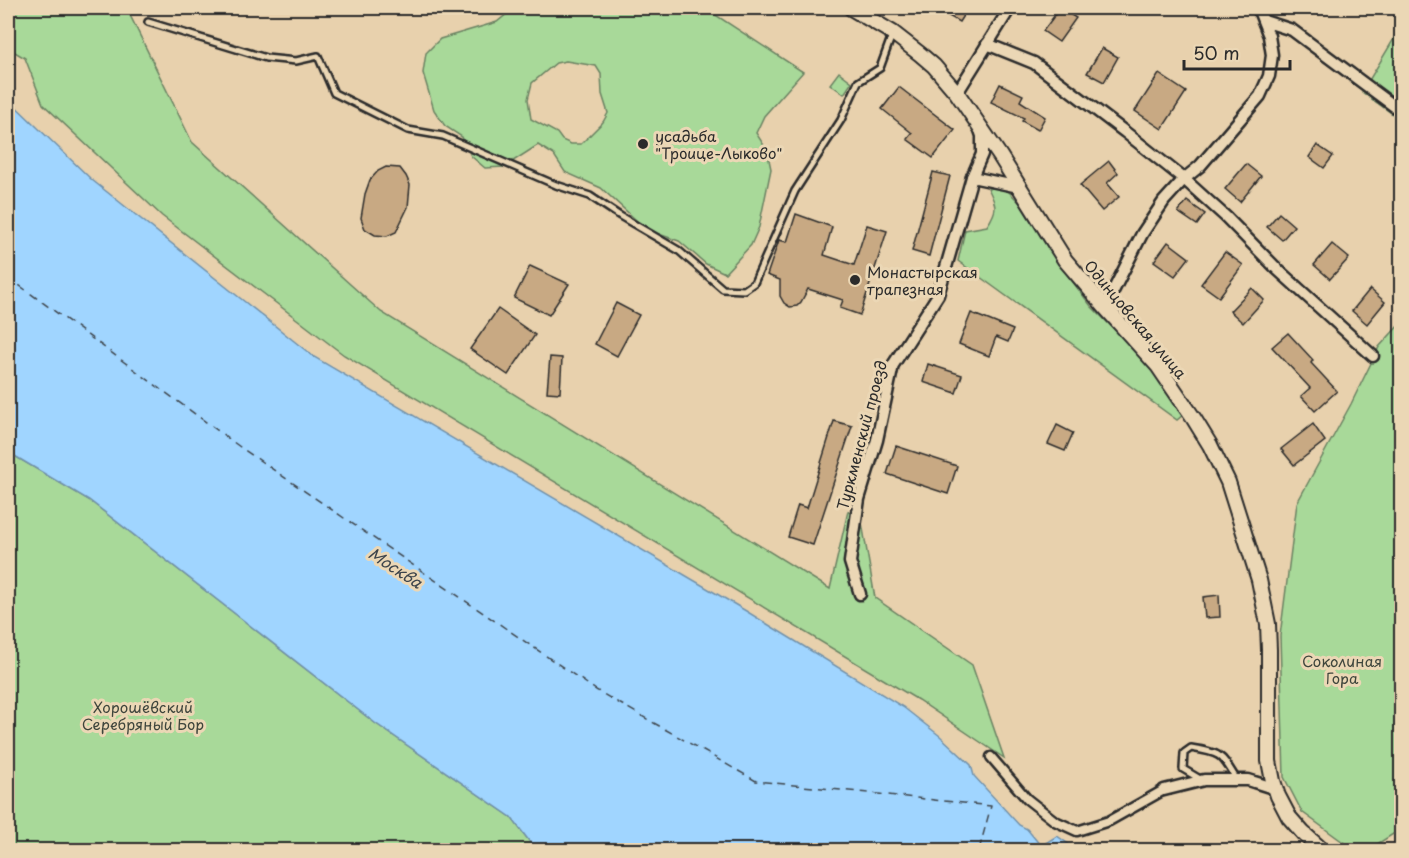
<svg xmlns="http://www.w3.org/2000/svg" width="1409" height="858" viewBox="0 0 1409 858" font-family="'Playpen Sans',sans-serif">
  <rect width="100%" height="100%" fill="#e8d1ad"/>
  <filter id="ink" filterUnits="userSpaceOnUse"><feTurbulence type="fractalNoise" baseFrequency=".0167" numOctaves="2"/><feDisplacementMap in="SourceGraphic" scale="12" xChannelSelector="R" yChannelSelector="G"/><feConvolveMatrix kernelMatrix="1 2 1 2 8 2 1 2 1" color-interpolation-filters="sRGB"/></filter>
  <g filter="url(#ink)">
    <g fill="#a8d999" stroke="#6a8262" stroke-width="1.5" fill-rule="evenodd">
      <polygon points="8,8 129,8 127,9 192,142 381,312 830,589 848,511 861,517 875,598 972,665 1004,758 918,700 344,355 162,216 43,104 25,58 8,48"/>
      <path d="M514,8H705L803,72L764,116L756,133L767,150L771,169L759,227L751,245L725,273L706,264L679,241L647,230L601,188L565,172L554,155L538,145L504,167L485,168L471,156L462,137L445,126L434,110L423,73L426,53L440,39L497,22ZM566,61L596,66L601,74L602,94L608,113L603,122L581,144H571L562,140L557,133L531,119L528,99L532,83L556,63Z"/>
      <polygon points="1401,27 1401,120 1362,92"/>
      <polygon points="839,72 852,82 844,94 830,84"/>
      <path d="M988,188L1006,189L1025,208L1057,261L1091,306L1148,363L1184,414L1177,420L958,261L965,230L987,226C998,209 997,206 988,188Z"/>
      <polygon points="1401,323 1401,829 1368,850 1354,850 1302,812 1284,777 1280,636 1297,503 1351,404 1379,347"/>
      <polygon points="8,452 89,500 375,723 511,817 536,850 8,850"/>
    </g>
    <polygon fill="#a0d5ff" stroke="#7191aa" stroke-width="1.5" points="8,99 92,180 314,357 746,611 903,707 940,736 971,765 974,776 1019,825 1027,829 1041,846 1057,836 1077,850 536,850 511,817 375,723 89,500 8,452"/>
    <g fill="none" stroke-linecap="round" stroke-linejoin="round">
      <polyline stroke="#3d444b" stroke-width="1.5" stroke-dasharray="8 6" stroke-linecap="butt" points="8,277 240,447 596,690 756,781 991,806 979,850"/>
    </g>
    <g fill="#c8a983" stroke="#2b2b2b" stroke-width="1.5">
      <polygon points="935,8 968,8 959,22"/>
      <polygon points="1060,8 1076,18 1059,42 1043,31"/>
      <polygon points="1102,48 1118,57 1104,82 1087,73"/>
      <polygon points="1159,74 1186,92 1162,129 1135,111"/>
      <polygon points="1000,84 1023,95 1020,101 1045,117 1038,130 1022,121 1024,118 991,102"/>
      <polygon points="899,87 955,130 933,158 907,139 912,133 882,109"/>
      <polygon points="1317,145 1333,156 1324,168 1309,157"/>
      <polygon points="1109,161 1118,173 1107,183 1119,197 1102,211 1080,185"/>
      <polygon points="1246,164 1261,176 1240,202 1225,189"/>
      <polygon points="386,167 400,168 406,176 410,185 408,207 396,232 387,236 375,235 365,229 361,218 365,194 370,180 378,171"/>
      <polygon points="933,172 950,176 929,256 912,251"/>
      <polygon points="1187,201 1205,214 1197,225 1178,212"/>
      <polygon points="1279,213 1294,226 1282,240 1267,227"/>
      <polygon points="796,214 832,227 824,255 854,265 867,225 887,231 860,315 840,308 843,300 808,289 801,302 797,306 790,307 784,303 780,296 780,280 767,275 779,240 787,242"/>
      <polygon points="1168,242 1189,258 1175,276 1154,261"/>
      <polygon points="1332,244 1349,258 1330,279 1314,265"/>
      <polygon points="1225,252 1243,265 1219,297 1201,284"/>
      <polygon points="530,266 569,284 549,315 514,298"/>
      <polygon points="1252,288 1264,300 1243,323 1230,311"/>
      <polygon points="1370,289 1385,302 1367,324 1352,311"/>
      <polygon points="616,303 639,315 617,356 595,344"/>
      <polygon points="498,309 535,335 508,375 470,349"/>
      <polygon points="971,313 1013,330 1008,342 996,337 989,356 959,344"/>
      <polygon points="1288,333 1313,360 1311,363 1337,391 1315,411 1301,396 1310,388 1272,347"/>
      <polygon points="550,357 562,358 560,393 547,392"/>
      <polygon points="928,364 962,375 956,393 923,382"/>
      <polygon points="834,421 852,426 813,545 788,537 798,505 807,508"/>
      <polygon points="1313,424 1325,441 1294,465 1281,449"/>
      <polygon points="1057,425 1073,433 1065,451 1048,444"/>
      <polygon points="896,446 957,466 948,494 887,474"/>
      <polygon points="1219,595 1220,617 1205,618 1203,597"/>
    </g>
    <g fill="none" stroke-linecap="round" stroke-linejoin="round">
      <g stroke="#2b2b2b" stroke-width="10">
        <g id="service">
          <polyline points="148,22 266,58 296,61 318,56 334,93 408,130 443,136 556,185 590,196 620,216 678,250 723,289 744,290 754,283 795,191 841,120 858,82 880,68 892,35"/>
          <path d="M1200,779L1183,769L1184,753L1191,748C1222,753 1221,754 1237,780"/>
        </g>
      </g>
      <g stroke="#2b2b2b" stroke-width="13">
        <polyline id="pedestrian" points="991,757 1027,799 1055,821 1077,831 1109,821 1164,790"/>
      </g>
      <g stroke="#2b2b2b" stroke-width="15">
        <g id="minor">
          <polyline points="1264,21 1292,30 1402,112"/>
          <polyline points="987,44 1034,63 1125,132 1184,179 1226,217 1277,269 1373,356"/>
          <polyline points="957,93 1010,8"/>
          <polyline points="972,177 1019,187"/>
          <polyline points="1105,307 1142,234 1164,201 1184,179 1200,166 1260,96 1269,76 1272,55 1269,36 1258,8"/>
          <polyline points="860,594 850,562 859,499 877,440 893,365 938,295 972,177 982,154 982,136 980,130"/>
          <polyline points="1164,790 1204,780 1248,780 1276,789"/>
        </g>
      </g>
      <g stroke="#2b2b2b" stroke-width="18">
        <polyline id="tertiary" points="851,8 893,33 920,54 934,66 957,93 1000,156 1065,260 1105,307 1158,366 1194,419 1210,445 1228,482 1259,580 1268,624 1269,650 1269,761 1273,781 1278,796 1289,817 1303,833 1322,850"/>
      </g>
      <use href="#service" stroke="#ebd7b5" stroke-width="5"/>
      <use href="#pedestrian" stroke="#ebd7b5" stroke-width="8"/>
      <use href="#minor" stroke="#ebd7b5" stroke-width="10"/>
      <use href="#tertiary" stroke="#ebd7b5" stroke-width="14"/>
    </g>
  </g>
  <g fill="#2b2b2b" stroke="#ebd7b5" stroke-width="2">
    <circle cx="643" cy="144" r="6"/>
    <circle cx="855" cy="280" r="6"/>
  </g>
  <g text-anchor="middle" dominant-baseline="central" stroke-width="6" stroke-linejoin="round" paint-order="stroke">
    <g font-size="15" fill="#2b2b2b" stroke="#ebd7b5" text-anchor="start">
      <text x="655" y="135">усадьба<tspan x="655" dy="17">"Троице-Лыково"</tspan></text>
      <text x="867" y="271">Монастырская<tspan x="867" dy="17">трапезная</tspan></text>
    </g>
    <g font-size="15" fill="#2b2b2b" stroke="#ebd7b5">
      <text transform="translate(1136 319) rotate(50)">Одинцовская улица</text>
      <text transform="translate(861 435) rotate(-75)">Туркменский проезд</text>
    </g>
    <g font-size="15" fill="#3e453c" stroke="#ebd7b5">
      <text x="1342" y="660">Соколиная<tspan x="1342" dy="17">Гора</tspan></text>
      <text x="143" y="706">Хорошёвский<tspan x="143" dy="17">Серебряный Бор</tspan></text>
    </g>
    <g font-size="16" font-style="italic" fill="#3d444b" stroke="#ebd7b5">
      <text transform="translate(396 567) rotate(33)">Москва</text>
    </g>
  </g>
  <rect width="1409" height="858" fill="none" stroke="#ebd7b5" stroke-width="30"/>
  <rect x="15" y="15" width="1379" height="828" fill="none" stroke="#2b2b2b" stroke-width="2" filter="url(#ink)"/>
  <path d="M1184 60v9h106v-9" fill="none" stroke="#2b2b2b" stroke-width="3"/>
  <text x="1193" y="60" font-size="18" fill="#2b2b2b" stroke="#ebd7b5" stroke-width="4.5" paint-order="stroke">50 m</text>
</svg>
